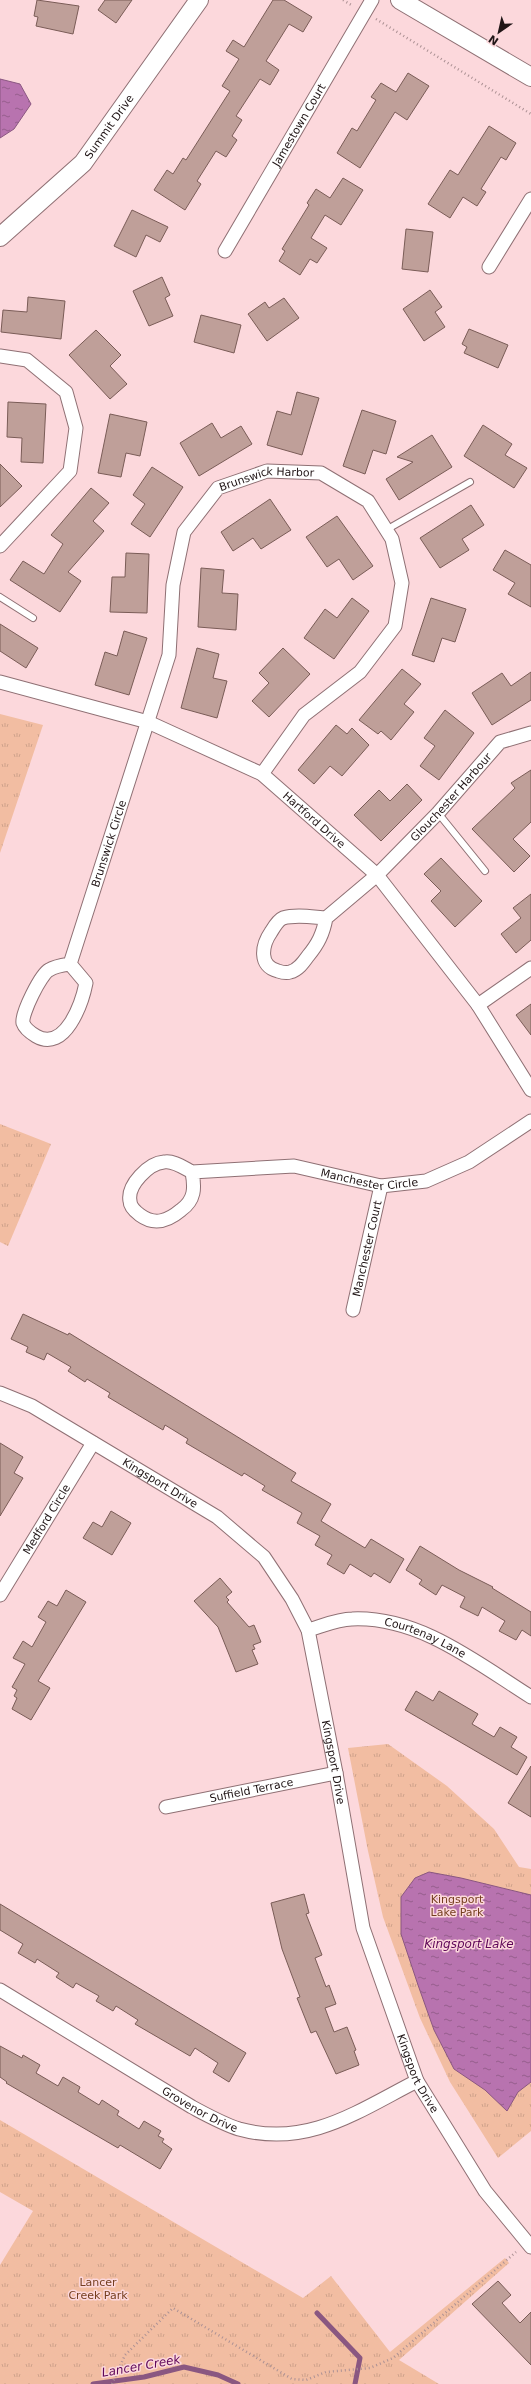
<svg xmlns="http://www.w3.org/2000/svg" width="531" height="2384" viewBox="0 0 531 2384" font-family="'DejaVu Sans',sans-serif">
  <defs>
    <pattern id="park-tufts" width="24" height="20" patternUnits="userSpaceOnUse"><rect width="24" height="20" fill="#f2bda2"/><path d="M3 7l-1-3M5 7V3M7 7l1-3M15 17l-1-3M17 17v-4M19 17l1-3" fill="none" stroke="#cfa28b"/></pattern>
    <pattern id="water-ripples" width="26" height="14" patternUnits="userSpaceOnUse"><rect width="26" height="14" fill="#b873af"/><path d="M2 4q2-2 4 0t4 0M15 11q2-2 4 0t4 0" fill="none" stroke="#955d8d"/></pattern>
  </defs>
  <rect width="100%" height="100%" fill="#fcd8dc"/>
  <g fill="url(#park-tufts)">
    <polygon points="0,714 43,725 0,853"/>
    <polygon points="0,1124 51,1144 8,1246 0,1242"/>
    <polygon points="388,1744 447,1786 494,1829 519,1867 531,1869 531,2131 498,2158 450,2082 420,2018 383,1917 368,1851 348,1748"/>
    <polygon points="0,2120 303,2298 331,2276 390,2352 505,2258 509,2263 399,2360 439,2384 0,2384 0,2265 33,2211 0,2192"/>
  </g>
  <g fill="url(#water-ripples)" stroke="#8a5781">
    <polygon points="0,79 20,84 31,104 14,129 0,138"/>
    <polygon points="429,1872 461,1878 531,1895 531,2082 518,2092 507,2111 485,2090 454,2069 434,2030 418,1985 401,1934 401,1897 415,1878"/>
  </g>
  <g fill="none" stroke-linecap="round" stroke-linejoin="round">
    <g stroke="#8a5781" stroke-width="5">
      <polyline points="317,2313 360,2358 355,2384"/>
      <polyline points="93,2384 144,2377 184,2367 218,2375 238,2384"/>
    </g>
  </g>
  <g fill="#bf9f99" stroke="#7a5c57">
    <polygon points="37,0 79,6 73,34 36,26 38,17 34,16"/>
    <polygon points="105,0 132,0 116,23 98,10"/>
    <polygon points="273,0 284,0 312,17 303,32 289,24 266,61 279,70 270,85 260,79 236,116 242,120 232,136 237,140 226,157 216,151 197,181 201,184 185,210 154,190 167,170 173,174 183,158 186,160 230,91 222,86 239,59 226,51 233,40 244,47"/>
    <polygon points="408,73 429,86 407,120 395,112 360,168 337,153 352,128 357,131 376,100 371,97 381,83 396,92"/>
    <polygon points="489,126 516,143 506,160 501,157 481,189 486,192 477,206 463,197 450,218 428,204 450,170 458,175"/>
    <polygon points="343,178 363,190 341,225 325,215 311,238 327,248 317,263 310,259 300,275 279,261 285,251 282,249 309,205 307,203 316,189 330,198"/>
    <polygon points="132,210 168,227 160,242 146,235 136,257 114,246"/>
    <polygon points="406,229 433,232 428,272 402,269"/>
    <polygon points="162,277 170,295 165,298 173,316 149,326 133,291"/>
    <polygon points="430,290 442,307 435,312 445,327 424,341 403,309"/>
    <polygon points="28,297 65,301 61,339 1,332 3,310 27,312"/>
    <polygon points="284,298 299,318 267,341 248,314 265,302 269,308"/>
    <polygon points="201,315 241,325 234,353 194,342"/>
    <polygon points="469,329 508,345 498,368 464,353 467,347 462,344"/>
    <polygon points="96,330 121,355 110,366 127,384 110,399 69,355"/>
    <polygon points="297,392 319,398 302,455 267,445 277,411 291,415"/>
    <polygon points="8,402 46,404 43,463 21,462 22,438 7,437"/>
    <polygon points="362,410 396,421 386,454 373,450 365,474 343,466"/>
    <polygon points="110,414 147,422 140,456 126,453 121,477 98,473"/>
    <polygon points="212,423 221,438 241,426 252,444 199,476 180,443"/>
    <polygon points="483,425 512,444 505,455 527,468 514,488 464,456"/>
    <polygon points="432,435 452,467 399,500 386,479 413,462 397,457"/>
    <polygon points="0,464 22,486 0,507"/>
    <polygon points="152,467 183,487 150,537 131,524 145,504 133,495"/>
    <polygon points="91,488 109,503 93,521 104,531 68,572 81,581 60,612 10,580 23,561 44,574 63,544 51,535"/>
    <polygon points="270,499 291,530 261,549 253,538 233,551 221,532"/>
    <polygon points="471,505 484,525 462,539 469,550 440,568 420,538"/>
    <polygon points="337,516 373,566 353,580 339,559 327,567 306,537"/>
    <polygon points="505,550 531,565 531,607 508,594 515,583 493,570"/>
    <polygon points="126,553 149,554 147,613 110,612 112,577 125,577"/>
    <polygon points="201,568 224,570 222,593 238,594 236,630 198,627"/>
    <polygon points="352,598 369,611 334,659 304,638 325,609 337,618"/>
    <polygon points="431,598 466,609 455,642 442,638 434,662 412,655"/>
    <polygon points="0,624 38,648 26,668 0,651"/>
    <polygon points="124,631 147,638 129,695 95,685 105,652 117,656"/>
    <polygon points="197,648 219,654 213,678 227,681 217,718 181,708"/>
    <polygon points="283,648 310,674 269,717 252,701 269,683 259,673"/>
    <polygon points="402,669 421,684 404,704 414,712 391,740 381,731 378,734 359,720"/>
    <polygon points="531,672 531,700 492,725 472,693 502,673 511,686"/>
    <polygon points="445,710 474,733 439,780 420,766 435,746 424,738"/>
    <polygon points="336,725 347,734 352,728 369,745 342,776 330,766 314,784 298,770"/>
    <polygon points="531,770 531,822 513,839 530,856 514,872 472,829 515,788 511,783"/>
    <polygon points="407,784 422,800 381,841 354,815 379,790 390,801"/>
    <polygon points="441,858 482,901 455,927 431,901 441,891 424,874"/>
    <polygon points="531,894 531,940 516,953 501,934 521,918 513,908"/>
    <polygon points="531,1004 531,1035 516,1015"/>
    <polygon points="23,1314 68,1335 69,1333 296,1473 291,1481 331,1504 321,1521 365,1548 371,1539 404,1559 390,1583 374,1573 371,1577 350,1564 344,1574 327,1564 332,1555 315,1545 320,1536 297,1523 302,1513 262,1490 265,1486 244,1473 242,1476 186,1443 188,1439 165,1425 163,1430 108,1397 110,1393 87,1379 85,1382 68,1371 71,1367 47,1353 44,1360 26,1352 28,1347 11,1339"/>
    <polygon points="0,1443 23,1457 14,1473 23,1478 0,1516"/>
    <polygon points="111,1511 131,1523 112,1555 83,1538 93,1522 102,1527"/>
    <polygon points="420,1546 459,1570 493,1587 492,1588 531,1612 531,1636 522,1630 516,1640 499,1631 505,1621 482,1607 478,1616 460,1607 465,1597 442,1585 436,1595 419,1584 422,1580 406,1570"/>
    <polygon points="220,1578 232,1592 226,1597 229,1600 227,1602 249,1627 254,1625 261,1642 253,1645 255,1649 252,1650 258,1664 236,1672 218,1627 194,1601"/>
    <polygon points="66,1590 86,1602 38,1681 50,1688 31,1720 12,1709 17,1698 14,1696 17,1690 12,1687 25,1664 13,1658 23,1641 32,1647 46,1622 38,1617 48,1601 57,1606"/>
    <polygon points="416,1691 433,1701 439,1691 461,1704 478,1714 472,1724 494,1737 500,1727 517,1737 511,1747 527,1757 517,1775 405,1710"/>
    <polygon points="531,1766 531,1817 508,1803"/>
    <polygon points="304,1894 309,1913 306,1914 322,1955 315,1958 326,1987 329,1985 336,2004 325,2008 334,2032 347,2027 356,2050 354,2051 359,2065 336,2074 316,2031 311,2033 297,1998 300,1997 282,1949 271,1903"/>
    <polygon points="0,1904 246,2053 229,2082 213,2072 218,2063 195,2048 190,2056 135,2024 138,2020 116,2006 113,2011 96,2001 99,1996 76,1983 73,1988 56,1977 59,1973 37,1959 35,1963 18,1953 23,1944 0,1930"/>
    <polygon points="0,2046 22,2058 23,2055 40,2065 36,2073 58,2086 63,2077 80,2087 78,2092 99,2105 102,2100 119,2111 117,2115 139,2129 144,2121 161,2131 158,2136 164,2139 162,2142 172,2149 160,2169 120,2145 118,2148 6,2083 7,2082 0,2077"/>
    <polygon points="498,2281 511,2295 502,2303 520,2323 531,2312 531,2365 472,2304"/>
  </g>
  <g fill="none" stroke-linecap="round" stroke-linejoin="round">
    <g stroke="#8f7074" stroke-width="8">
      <g id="lane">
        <polyline points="386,530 470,482"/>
        <polyline points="0,597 33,618"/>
        <polyline points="438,813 485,871"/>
      </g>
    </g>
    <g stroke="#8f7074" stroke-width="15">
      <g id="street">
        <path id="s1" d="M225,251L372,0"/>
        <polyline points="489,267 531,199"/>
        <polyline points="0,356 27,360 66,392 76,428 70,471 0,546"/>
        <path id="s2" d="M0,682L148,722L262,774L377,875L478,1005L531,1090"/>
        <path id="s3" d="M326,918C312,917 296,914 283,918C278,920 274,927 271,932C262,945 258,966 278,971C281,972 287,973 290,972C298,970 303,963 308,956C318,944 323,934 326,918L377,875L438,813L500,742L531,733"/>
        <path id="s4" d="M70,964C63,965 55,966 49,970C41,974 21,1014 23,1023C25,1029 31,1033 36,1036C65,1053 82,1003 86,983L70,964L169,655L173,585L184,532L218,488L267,471L321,473L368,501L392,539L402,583L395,626L360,672L304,715L262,774"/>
        <polyline points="478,1005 531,968"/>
        <path id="s5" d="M192,1172C195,1188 195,1200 181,1210C168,1221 155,1226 140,1215C136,1212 130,1207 130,1201C127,1185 149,1163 164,1162C173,1160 184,1168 192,1172L294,1166L381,1186L426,1181L469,1162L531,1121"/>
        <path id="s6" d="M353,1310L381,1186"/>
        <path id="s7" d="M0,1393L32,1406L217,1517L264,1557L292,1599L308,1630L336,1773L363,1928L417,2081L485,2191L531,2247"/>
        <path id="s8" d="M0,1595L93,1443"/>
        <path id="s9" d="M308,1630C322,1626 338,1619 352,1619C419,1616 477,1663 531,1697"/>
        <path id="s10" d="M166,1807L336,1773"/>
        <path id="s11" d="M0,1990L192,2107C207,2115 223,2124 239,2129C308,2148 358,2111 417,2081"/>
      </g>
    </g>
    <g stroke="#8f7074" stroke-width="20">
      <g id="secondary">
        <polyline points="400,0 531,77"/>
        <path id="s12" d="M0,237L83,163L199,0"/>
      </g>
    </g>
    <g stroke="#ac9194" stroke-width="2.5" stroke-dasharray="1 3" stroke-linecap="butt">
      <polyline points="343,0 353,6"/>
      <polyline points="376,19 531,114"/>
      <polyline points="112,2384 125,2355 173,2308 292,2379 306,2380 326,2372 370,2368 393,2358 516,2252"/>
    </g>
    <use href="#lane" stroke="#fff" stroke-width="6"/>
    <use href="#street" stroke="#fff" stroke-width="13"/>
    <use href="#secondary" stroke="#fff" stroke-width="18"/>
  </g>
  <g text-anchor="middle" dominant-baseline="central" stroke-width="3" stroke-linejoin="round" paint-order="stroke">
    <g font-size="11" fill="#201516" stroke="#fcd8dc">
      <text stroke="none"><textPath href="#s1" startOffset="146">Jamestown Court</textPath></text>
      <text stroke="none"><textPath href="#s12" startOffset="156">Summit Drive</textPath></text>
      <text stroke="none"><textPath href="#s4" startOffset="765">Brunswick Harbor</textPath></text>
      <text stroke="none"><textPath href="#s3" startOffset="363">Glouchester Harbour</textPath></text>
      <text stroke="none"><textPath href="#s2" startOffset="348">Hartford Drive</textPath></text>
      <text stroke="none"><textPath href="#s4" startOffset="337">Brunswick Circle</textPath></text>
      <text stroke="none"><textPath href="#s5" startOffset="371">Manchester Circle</textPath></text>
      <text stroke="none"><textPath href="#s6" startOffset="63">Manchester Court</textPath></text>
      <text stroke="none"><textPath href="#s7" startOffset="184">Kingsport Drive</textPath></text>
      <text stroke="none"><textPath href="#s8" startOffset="89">Medford Circle</textPath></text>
      <text stroke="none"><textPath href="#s9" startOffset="122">Courtenay Lane</textPath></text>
      <text stroke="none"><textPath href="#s7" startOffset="532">Kingsport Drive</textPath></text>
      <text stroke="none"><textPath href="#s10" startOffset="87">Suffield Terrace</textPath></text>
      <text stroke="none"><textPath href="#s7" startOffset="856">Kingsport Drive</textPath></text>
      <text stroke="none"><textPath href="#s11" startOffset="233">Grovenor Drive</textPath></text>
    </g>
    <g font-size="11" fill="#753e1f" stroke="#fcd8dc">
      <text x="457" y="1899">Kingsport<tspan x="457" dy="13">Lake Park</tspan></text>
      <text x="98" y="2282">Lancer<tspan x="98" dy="13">Creek Park</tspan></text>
    </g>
    <g font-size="12" font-style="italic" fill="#5f0759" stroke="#fcd8dc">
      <text x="469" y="1944">Kingsport Lake</text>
      <text transform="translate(141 2366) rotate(-10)">Lancer Creek</text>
    </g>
  </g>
  <g transform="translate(499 32) rotate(214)" stroke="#fcd8dc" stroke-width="3" paint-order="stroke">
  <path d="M0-3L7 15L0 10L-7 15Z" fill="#201516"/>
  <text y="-6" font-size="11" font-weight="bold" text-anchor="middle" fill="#201516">N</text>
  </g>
</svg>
